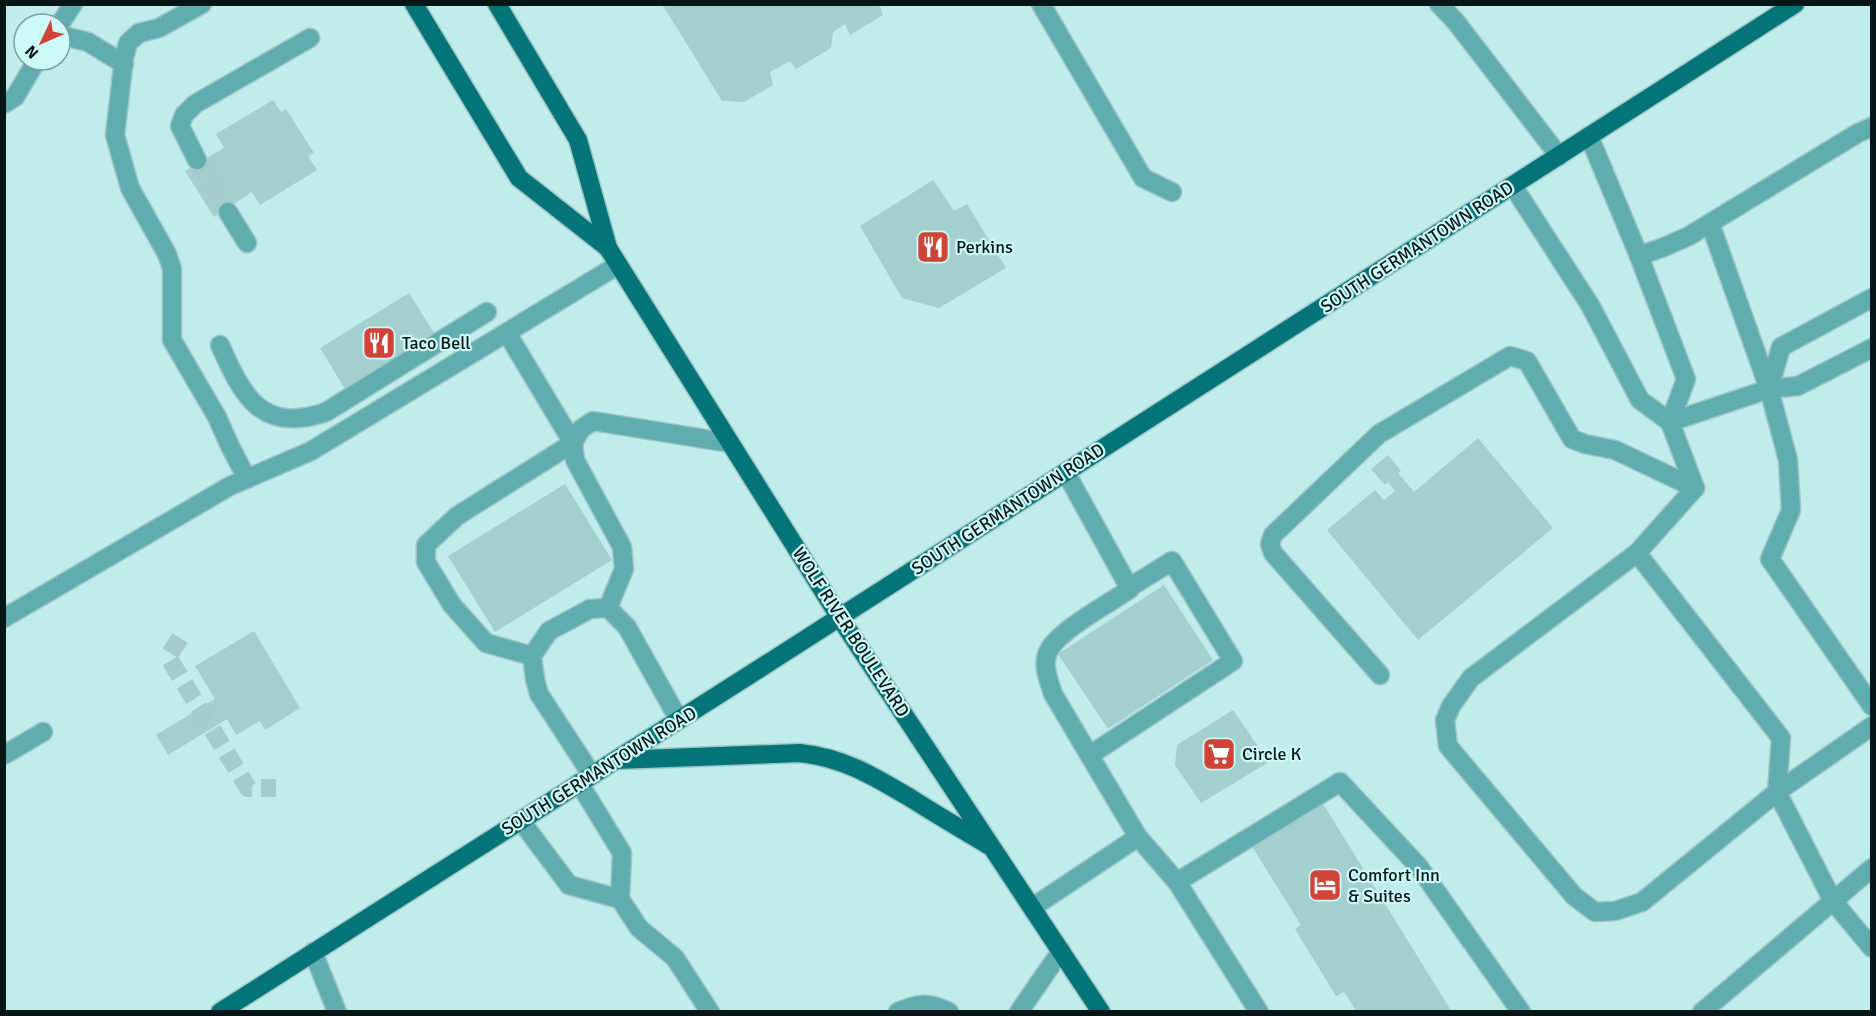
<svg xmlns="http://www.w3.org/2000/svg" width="1876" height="1016" viewBox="0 0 1876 1016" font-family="Signika,sans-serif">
  <rect width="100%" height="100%" fill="#c0ecec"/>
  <g fill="#a4cfcf">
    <polygon points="662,4 879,4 883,15 850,35 845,24 833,32 831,48 796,69 790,61 770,72 773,85 744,102 722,101"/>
    <polygon points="273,100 281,112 286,109 314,153 308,156 317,170 260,205 252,192 214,217 185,171 224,148 216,134"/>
    <polygon points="933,180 954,211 967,204 1006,268 939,308 902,298 860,226"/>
    <polygon points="409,293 434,333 345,389 320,348"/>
    <polygon points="1478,438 1553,528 1418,640 1327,530 1375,490 1384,500 1395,491 1388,482 1385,485 1371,469 1388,455 1401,471 1398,473 1414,492"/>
    <polygon points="565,484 612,560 495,632 448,556"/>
    <polygon points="1164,585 1213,660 1108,729 1058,654"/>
    <polygon points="254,631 300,708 265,730 260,721 236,735 227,719 168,755 156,735 215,699 195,666"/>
    <polygon points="1233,710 1269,762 1201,803 1175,765 1177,745"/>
    <polygon points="1320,799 1452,1012 1357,1012 1344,992 1336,996 1295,929 1301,925 1251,845"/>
  </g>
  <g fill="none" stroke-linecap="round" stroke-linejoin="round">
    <g stroke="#a4cccc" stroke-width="18" stroke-dasharray="18 9" stroke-linecap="butt">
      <polyline points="197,160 228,212"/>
      <polyline points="180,638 168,657 248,788 276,788"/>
    </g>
    <g stroke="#9fc5c5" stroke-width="21">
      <g id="minor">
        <polyline points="202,4 159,28 139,33 128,43 124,58 115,135 130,188 167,254 172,269 172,340 217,417 230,446 247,479"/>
        <polyline points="1041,4 1143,178 1172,192"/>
        <polyline points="1439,4 1456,22 1559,156"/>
        <polyline points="60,24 73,4"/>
        <polyline points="60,35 88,42 124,64"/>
        <polyline points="4,104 15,97 37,60"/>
        <polyline points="197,160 180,126 184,115 195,104 310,38"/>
        <polyline points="1513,186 1590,305 1640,400 1670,422 1686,379 1639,256 1589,136"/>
        <polyline points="228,212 247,243"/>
        <polyline points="1710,223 1769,389 1788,460 1791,510 1770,559 1872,706"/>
        <polyline points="1639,256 1664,247 1689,236 1858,133 1872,127"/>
        <polyline points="507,333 573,443 575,460 622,547 624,569 608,608"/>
        <path d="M220,345C243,397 262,434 326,412L487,312"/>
        <polyline points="1769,389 1781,347 1872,298"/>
        <polyline points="1695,488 1670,422 1769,389 1798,386 1872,348"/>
        <polyline points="1637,553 1781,738 1777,792 1642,902 1615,911 1595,912 1574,896 1448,746 1445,720 1451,706 1471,678 1637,553 1695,488"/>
        <polyline points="4,618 230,486 311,451 618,265"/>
        <polyline points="532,656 486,643 452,605 426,562 426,545 457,516 573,443 581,429 593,421 730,443"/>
        <polyline points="1380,675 1273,553 1270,544 1273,535 1379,434 1510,356 1527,361 1572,439 1585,444 1615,450 1695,488"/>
        <polyline points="1872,726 1777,792 1833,901 1872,948"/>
        <polyline points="4,755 43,732"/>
        <polyline points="1090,755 1233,661 1172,561 1130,587"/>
        <polyline points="592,775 539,694 535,679 532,656 549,631 590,609 608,608 627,627 679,720"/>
        <polyline points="579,783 622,853 620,899 639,928 675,958 710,1012"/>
        <polyline points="521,821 569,885 620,899"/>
        <polyline points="1138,837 1177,882"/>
        <path d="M1033,907L1138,837L1053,694C1049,681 1042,665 1048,652C1057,631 1110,603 1130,589L1066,473"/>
        <polyline points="313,952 337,1012"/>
        <path d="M898,1012C917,1003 929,1002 949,1012"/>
        <polyline points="1019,1012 1061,951"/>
        <polyline points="1259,1012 1177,882 1340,782 1419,867 1521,1012"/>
        <polyline points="1702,1012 1872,868"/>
      </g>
    </g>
    <g stroke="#9fc5c5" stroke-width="21">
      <g id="major">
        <polyline points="414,4 519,178 608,248"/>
        <polyline points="497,4 578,140 608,248 840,618 1101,1012"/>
        <path d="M616,760L800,753C845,758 875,777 912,799C937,815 963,830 988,845"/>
        <polyline points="220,1012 773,660 1795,4"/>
      </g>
    </g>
    <use href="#minor" stroke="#60adaf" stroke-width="18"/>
    <use href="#major" stroke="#037578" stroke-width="18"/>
  </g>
  <defs>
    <g id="restaurant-square" transform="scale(1.725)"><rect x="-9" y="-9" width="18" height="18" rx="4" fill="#d14337" stroke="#cdf9f9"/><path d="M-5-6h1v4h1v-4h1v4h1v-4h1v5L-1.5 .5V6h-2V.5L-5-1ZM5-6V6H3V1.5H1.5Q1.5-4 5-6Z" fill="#fff"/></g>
    <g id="supermarket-square" transform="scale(1.725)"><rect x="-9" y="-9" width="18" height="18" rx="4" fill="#d14337" stroke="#cdf9f9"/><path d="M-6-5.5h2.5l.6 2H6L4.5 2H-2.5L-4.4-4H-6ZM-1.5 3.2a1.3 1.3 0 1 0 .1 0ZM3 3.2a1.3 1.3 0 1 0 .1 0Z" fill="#fff"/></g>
    <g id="hotel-square" transform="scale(1.725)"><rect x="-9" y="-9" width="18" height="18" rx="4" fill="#d14337" stroke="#cdf9f9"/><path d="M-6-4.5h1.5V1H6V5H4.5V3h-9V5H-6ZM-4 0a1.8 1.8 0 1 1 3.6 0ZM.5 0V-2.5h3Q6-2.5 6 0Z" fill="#fff"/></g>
  </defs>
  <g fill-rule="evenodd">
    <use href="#restaurant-square" x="933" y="247"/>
    <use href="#restaurant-square" x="379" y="343"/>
    <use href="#supermarket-square" x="1219" y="754"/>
    <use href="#hotel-square" x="1325" y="885"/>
  </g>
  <g text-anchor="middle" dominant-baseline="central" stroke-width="4.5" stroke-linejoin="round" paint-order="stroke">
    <g font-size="18" fill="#061616" stroke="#cdf9f9" text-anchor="start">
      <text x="956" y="247">Perkins</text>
      <text x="402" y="343">Taco Bell</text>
      <text x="1242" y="754">Circle K</text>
      <text x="1348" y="875">Comfort Inn<tspan x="1348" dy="21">&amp; Suites</tspan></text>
    </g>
    <g font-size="18" fill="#061616" stroke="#cdf9f9">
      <text transform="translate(1417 247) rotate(-33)">SOUTH GERMANTOWN ROAD</text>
      <text transform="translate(1008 509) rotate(-33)">SOUTH GERMANTOWN ROAD</text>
      <text transform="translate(851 632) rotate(57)">WOLF RIVER BOULEVARD</text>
      <text transform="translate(599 771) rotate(-32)">SOUTH GERMANTOWN ROAD</text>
    </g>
  </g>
  <rect width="1876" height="1016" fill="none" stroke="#061616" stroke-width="12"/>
  <g transform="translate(42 42) rotate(226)"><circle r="28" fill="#cdf9f9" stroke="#7d9e9e" stroke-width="1.5"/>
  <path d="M0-4.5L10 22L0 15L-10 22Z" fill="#d14337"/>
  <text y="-9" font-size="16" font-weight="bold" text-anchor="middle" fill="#061616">N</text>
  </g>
</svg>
